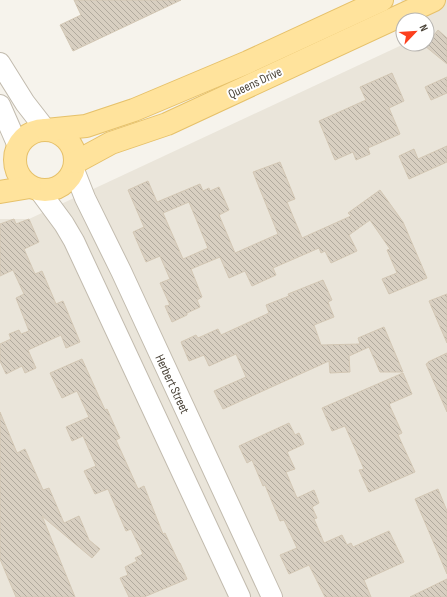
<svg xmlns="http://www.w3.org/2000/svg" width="447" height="597" viewBox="0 0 447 597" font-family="'Sofia Sans Condensed',sans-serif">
  <defs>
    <pattern id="building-back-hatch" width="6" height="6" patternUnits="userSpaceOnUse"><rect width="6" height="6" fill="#d8cfc1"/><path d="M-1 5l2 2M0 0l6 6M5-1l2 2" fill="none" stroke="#b1aa9e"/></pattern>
  </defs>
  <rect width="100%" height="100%" fill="#f6f3ec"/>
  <polygon fill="#eae5da" points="401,0 447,0 447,597 0,597 0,219 29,219 404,44 427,44 427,20 410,20"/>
  <g fill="url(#building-back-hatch)" stroke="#d3c7b4" fill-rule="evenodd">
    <polygon points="74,0 181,0 73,51 60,25 81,15"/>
    <polygon points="438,30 447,38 447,64 425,46"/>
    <polygon points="392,73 404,101 389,108 400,134 368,148 370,154 356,160 353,152 335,160 319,121 366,100 360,87"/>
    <polygon points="447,77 447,93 431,100 425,87"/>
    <polygon points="447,146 447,162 409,179 399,156 414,149 418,159"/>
    <path d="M280,162L295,199L287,202L302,238L351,216L348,213L380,190L403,222L427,278L389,294L382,279L397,273L387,250L390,249L370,220L349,235L357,251L331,263L325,251L321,253L319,248L273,268L276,275L252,286L245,271L229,278L220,257L191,269L202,297L197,300L200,307L187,313V315L172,322L165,306L170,305L160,283L170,279L160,256L146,262L133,232L144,227L128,190L148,181L157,202L200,184L203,191L209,188L210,191L219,187L229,210L219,215L235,253L278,234L253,172ZM189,202L208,248L183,259L163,213Z"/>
    <polygon points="14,219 16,224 29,219 39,242 24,249 35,274 42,271 56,304 63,301 80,342 66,348 61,335 28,350 36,368 25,373 22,366 6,374 0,361 0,344 11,339 9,334 19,330 21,334 29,331 16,298 24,294 13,270 0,276 0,224"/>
    <polygon points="323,280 332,300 328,302 334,317 314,325 321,345 360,344 358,338 384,327 403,372 380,372 369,347 349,356 350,372 330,373 329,361 223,409 214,391 246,377 236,354 209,366 204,355 189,361 181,342 196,335 198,338 218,329 221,335 269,313 266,305 289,296 288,294"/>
    <polygon points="447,294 447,343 429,301"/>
    <polygon points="447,353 447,412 426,364 428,363 428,362"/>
    <polygon points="82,359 105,410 107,409 120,438 116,440 138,489 144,486 163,534 165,533 179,563 180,563 187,579 144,597 129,597 120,578 128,575 125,567 137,561 135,558 143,554 131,529 126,531 108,489 95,494 84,471 96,466 83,436 72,441 66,427 89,417 77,391 62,398 50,373"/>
    <polygon points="403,373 412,394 389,404 402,433 398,435 415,472 369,492 359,470 364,469 345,426 332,431 322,408"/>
    <polygon points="0,412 17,453 25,449 43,490 49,488 64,523 79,516 89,540 100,549 92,558 42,516 75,597 16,597 0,559"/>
    <polygon points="289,423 295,435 299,433 304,444 287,452 295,469 286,472 297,498 314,490 319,503 312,507 317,518 314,519 324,543 342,535 347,545 351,543 353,547 389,531 404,562 364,580 371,597 325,597 309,565 289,574 280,555 297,548 284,520 280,521 265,485 263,486 252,460 247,463 239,446"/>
    <polygon points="438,489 447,511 447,574 415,499"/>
    <polygon points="447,579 447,597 410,597"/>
  </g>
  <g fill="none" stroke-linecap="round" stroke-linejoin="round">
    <g stroke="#c2bbae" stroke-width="22">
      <g id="minor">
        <polyline points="0,63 25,103 46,130"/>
        <polyline points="0,105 18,146"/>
        <polyline points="74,170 85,198 121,271 272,597"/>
        <polyline points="39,190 64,224 74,241 240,597"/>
      </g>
    </g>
    <g stroke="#e6c16a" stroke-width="24">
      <g id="major">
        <circle cx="45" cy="160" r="30"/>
        <polyline points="46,130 86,126 134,110 248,62 382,0"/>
        <polyline points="76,162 111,143 167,124 434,0"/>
        <polyline points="0,192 30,187"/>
      </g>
    </g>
    <use href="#minor" stroke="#fff" stroke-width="20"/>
    <use href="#major" stroke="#ffe39c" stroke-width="22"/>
  </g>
  <g text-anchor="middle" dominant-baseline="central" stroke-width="4" stroke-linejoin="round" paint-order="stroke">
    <g font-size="13" fill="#4b4439" stroke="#fff">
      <text transform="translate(255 83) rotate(-25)">Queens Drive</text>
      <text transform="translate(172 384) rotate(65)">Herbert Street</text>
    </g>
  </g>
  <g transform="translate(415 32) rotate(65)"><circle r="19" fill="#ffffff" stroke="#b7b4b0"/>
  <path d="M0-3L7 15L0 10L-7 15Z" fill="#fc3f1d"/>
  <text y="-6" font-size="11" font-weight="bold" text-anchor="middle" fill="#4b4439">N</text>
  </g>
</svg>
